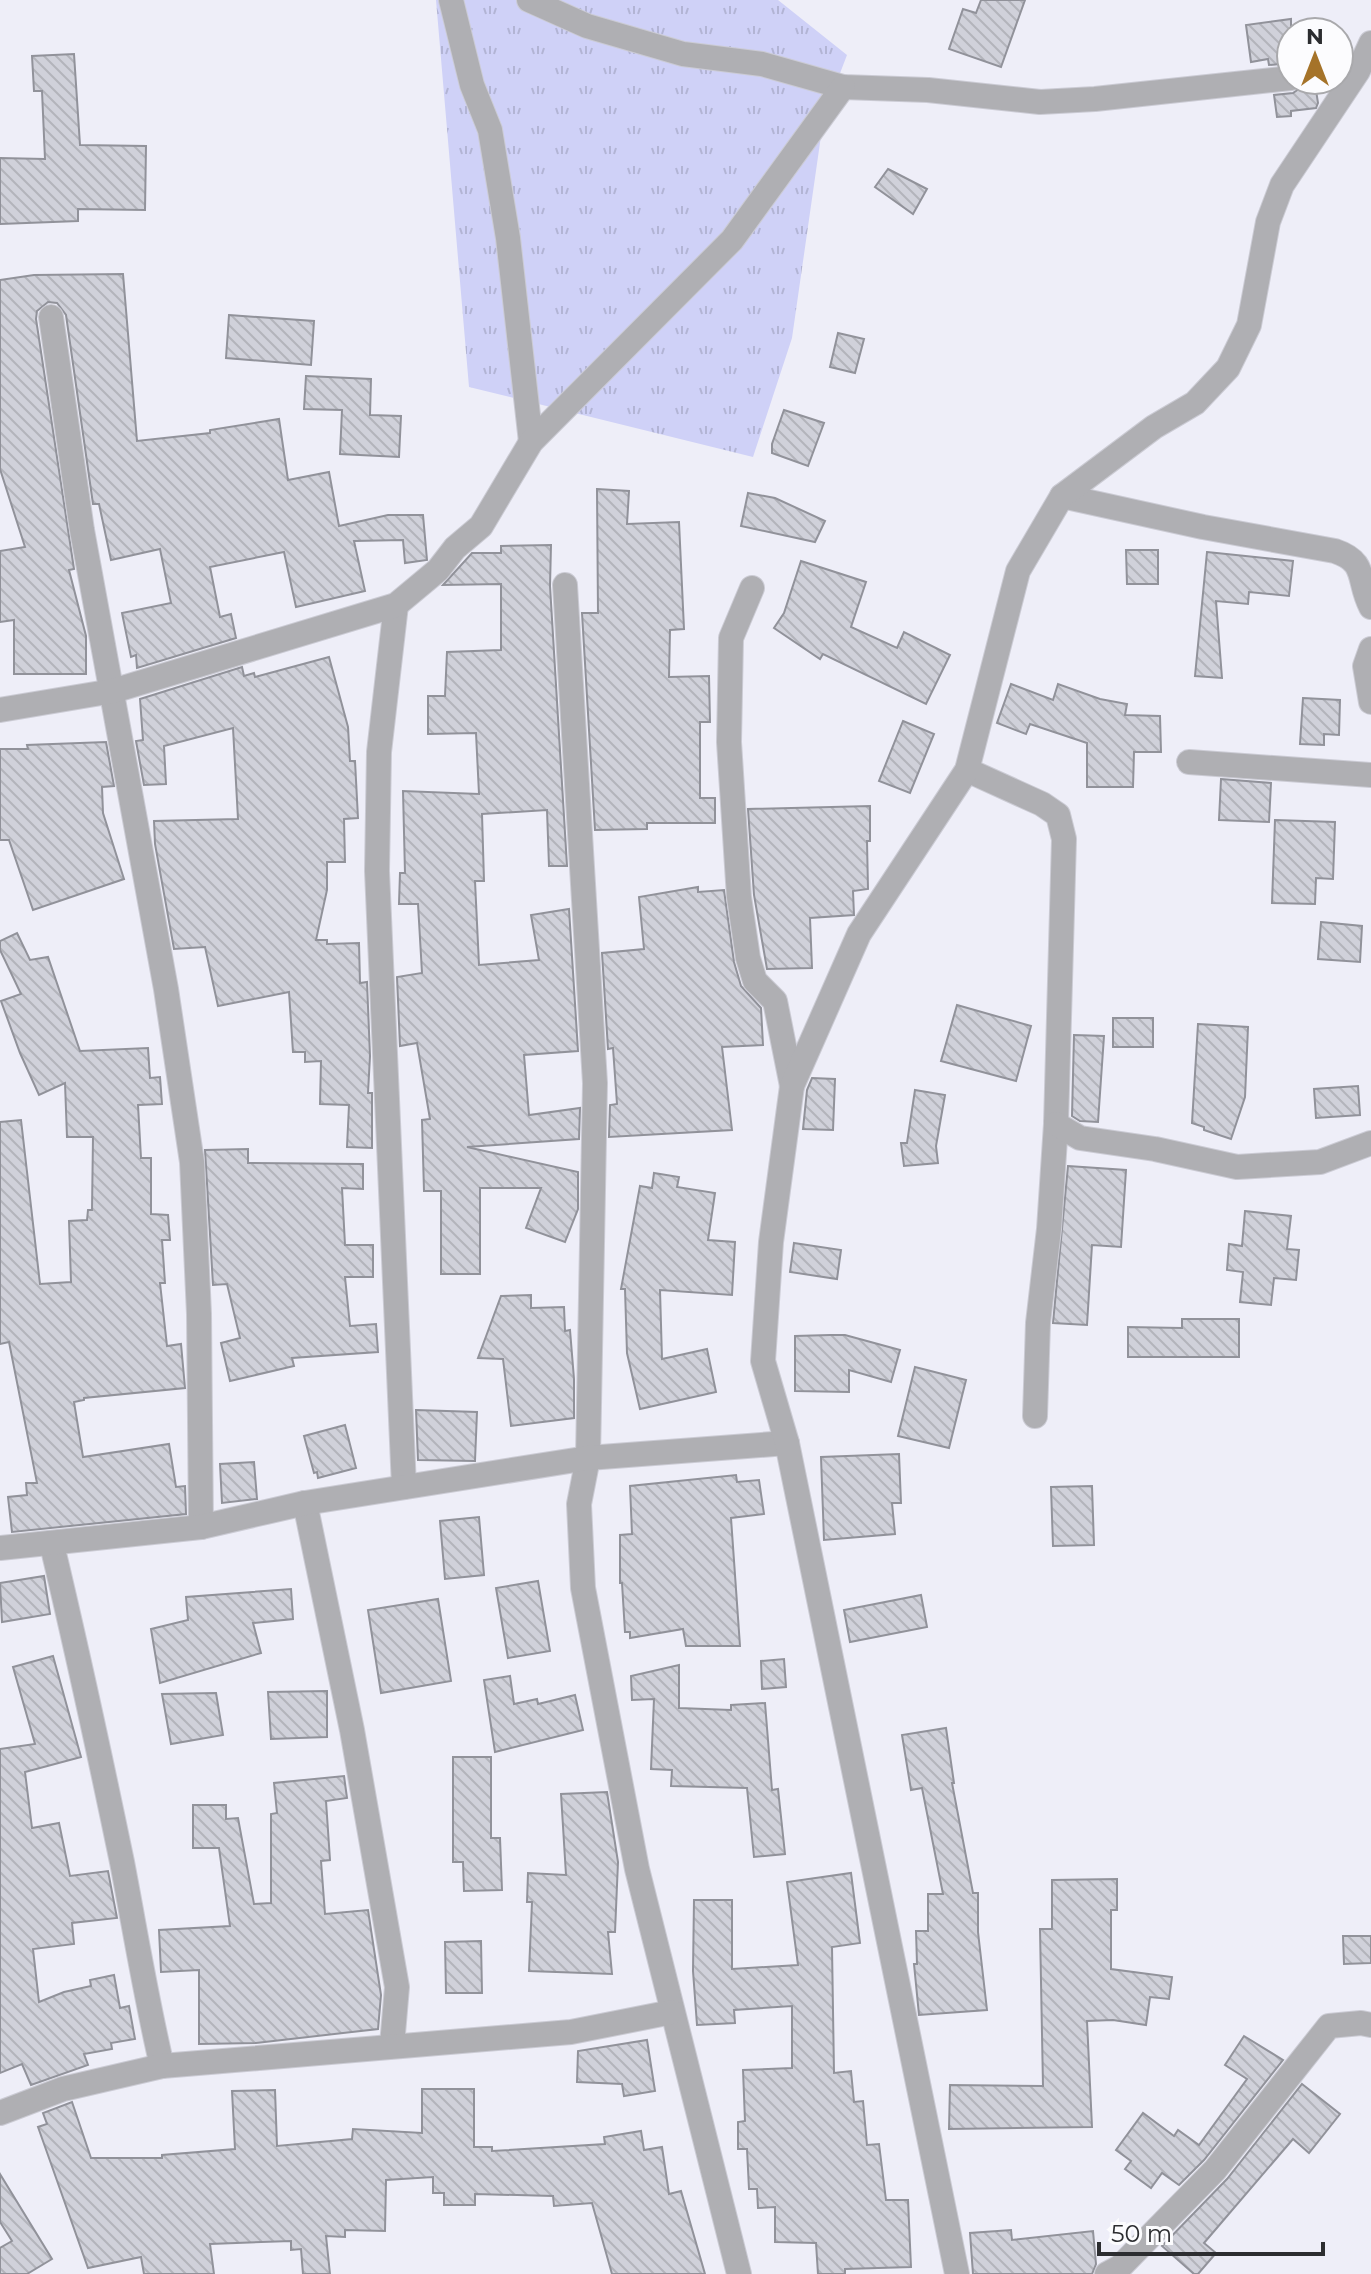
<svg xmlns="http://www.w3.org/2000/svg" width="1371" height="2274" viewBox="0 0 1371 2274" font-family="Montserrat,sans-serif">
  <defs>
    <pattern id="park-tufts" width="24" height="20" patternUnits="userSpaceOnUse" patternTransform="scale(2)"><rect width="24" height="20" fill="#cfd1f7"/><path d="M3 7l-1-3M5 7V3M7 7l1-3M15 17l-1-3M17 17v-4M19 17l1-3" fill="none" stroke="#b2b4d4"/></pattern>
    <pattern id="building-back-hatch" width="6" height="6" patternUnits="userSpaceOnUse" patternTransform="scale(2)"><rect width="6" height="6" fill="#d0d1da"/><path d="M-1 5l2 2M0 0l6 6M5-1l2 2" fill="none" stroke="#b3b4bb"/></pattern>
  </defs>
  <rect width="100%" height="100%" fill="#eeeef8"/>
  <polygon fill="url(#park-tufts)" points="436,0 778,0 847,55 824,115 792,338 753,457 469,387"/>
  <g fill="url(#building-back-hatch)" stroke="#91929a" stroke-width="2">
    <polygon points="981,0 1025,0 1001,67 949,49 963,9 976,13"/>
    <polygon points="1291,19 1291,63 1269,65 1268,59 1251,62 1246,25"/>
    <polygon points="74,54 80,145 146,146 145,210 78,209 78,221 0,224 0,158 45,159 42,91 34,91 32,56"/>
    <polygon points="1315,84 1318,103 1316,108 1291,111 1291,116 1277,117 1274,95 1293,93 1303,86"/>
    <polygon points="888,169 927,189 913,214 875,187"/>
    <polygon points="123,274 137,441 210,433 210,430 279,419 288,480 329,472 339,526 388,515 423,515 427,560 405,563 403,540 354,541 365,591 296,607 284,552 210,567 220,617 231,614 236,638 137,668 136,655 131,657 122,613 171,603 160,549 111,560 99,504 93,504 66,315 57,303 48,302 37,311 36,319 74,569 69,570 86,636 86,674 14,674 14,620 0,622 0,551 25,547 0,469 0,280 34,275"/>
    <polygon points="229,315 314,321 311,365 226,358"/>
    <polygon points="838,333 864,339 855,373 830,367"/>
    <polygon points="306,376 371,379 370,415 401,416 399,457 340,454 342,410 304,409"/>
    <polygon points="784,410 824,423 808,466 772,453 772,444"/>
    <polygon points="597,489 629,491 627,524 679,522 684,629 670,630 669,677 709,676 710,722 700,722 700,798 715,798 715,823 647,823 647,829 595,830 582,613 598,613"/>
    <polygon points="748,493 775,498 825,521 815,542 741,526"/>
    <polygon points="551,545 550,586 567,866 549,866 547,810 482,814 484,881 475,881 479,965 539,960 531,915 569,909 578,1051 524,1055 529,1115 580,1108 579,1139 467,1147 578,1172 578,1209 565,1242 526,1228 541,1188 480,1188 480,1274 441,1274 441,1191 424,1191 422,1120 430,1119 417,1043 400,1046 397,977 422,973 418,904 399,904 400,873 405,873 403,791 479,794 476,733 428,734 428,696 445,696 447,652 501,650 501,584 443,585 472,553 501,553 501,546"/>
    <polygon points="1126,550 1158,550 1158,584 1127,584"/>
    <polygon points="1207,552 1293,561 1289,596 1249,592 1248,604 1216,601 1222,678 1195,676"/>
    <polygon points="801,561 866,582 851,627 897,648 904,632 950,655 926,704 823,654 820,659 774,628 784,613"/>
    <polygon points="329,657 348,727 350,761 355,761 358,818 344,819 345,862 327,862 327,890 316,940 327,940 327,944 359,943 360,983 367,982 370,1056 368,1093 372,1093 372,1148 347,1147 349,1105 320,1104 321,1061 305,1062 305,1052 293,1052 289,992 218,1006 205,947 174,949 155,844 154,821 238,819 233,728 164,746 166,784 144,785 136,741 143,740 140,699 242,667 244,676 254,673 255,677"/>
    <polygon points="1011,684 1053,700 1058,684 1100,699 1127,704 1125,715 1160,716 1161,752 1134,752 1133,787 1087,787 1087,743 1030,724 1026,734 997,723"/>
    <polygon points="1303,698 1340,700 1339,735 1324,734 1324,745 1300,744"/>
    <polygon points="903,721 934,734 910,793 879,781"/>
    <polygon points="106,742 114,786 102,787 103,813 124,879 33,910 9,840 0,840 0,749 28,749 27,745"/>
    <polygon points="1221,779 1271,783 1269,822 1219,820"/>
    <polygon points="870,806 870,841 867,841 868,889 853,891 854,915 810,918 812,968 767,969 754,895 748,809"/>
    <polygon points="1275,820 1335,822 1333,879 1316,878 1315,904 1272,903"/>
    <polygon points="698,887 698,892 724,890 734,962 741,986 761,1008 763,1045 722,1047 732,1130 609,1137 610,1105 617,1104 613,1048 608,1049 602,953 644,949 639,897"/>
    <polygon points="1321,922 1362,926 1360,962 1318,959"/>
    <polygon points="17,933 30,960 48,957 80,1051 148,1048 150,1078 160,1077 162,1104 138,1105 141,1158 151,1158 151,1214 168,1215 170,1240 162,1240 165,1283 160,1283 167,1346 181,1344 185,1388 84,1398 84,1400 74,1402 83,1457 169,1444 176,1487 185,1486 186,1514 12,1532 8,1497 27,1495 26,1483 37,1483 9,1342 0,1344 0,1122 21,1120 40,1284 71,1282 69,1221 87,1220 88,1210 92,1210 93,1137 67,1137 65,1083 39,1095 20,1053 1,1001 21,994 0,950 0,941"/>
    <polygon points="957,1005 1031,1026 1016,1081 941,1061"/>
    <rect x="1113" y="1018" width="40" height="29"/>
    <polygon points="1198,1024 1248,1027 1245,1097 1231,1139 1204,1130 1204,1127 1192,1123"/>
    <polygon points="1074,1035 1104,1036 1098,1122 1080,1121 1072,1116"/>
    <polygon points="812,1078 835,1079 833,1130 803,1129 807,1090"/>
    <polygon points="1358,1086 1360,1115 1316,1118 1314,1089"/>
    <polygon points="915,1090 945,1095 936,1146 938,1163 904,1166 901,1143 907,1143"/>
    <polygon points="248,1149 248,1163 363,1164 363,1189 342,1188 345,1245 373,1245 373,1277 345,1277 350,1326 376,1324 378,1352 292,1358 294,1366 230,1381 221,1343 240,1338 227,1284 213,1285 205,1150"/>
    <polygon points="1068,1166 1126,1170 1121,1247 1092,1245 1087,1325 1053,1323"/>
    <polygon points="654,1173 679,1177 677,1187 715,1193 708,1240 735,1242 732,1295 660,1290 662,1359 707,1349 716,1392 640,1409 627,1353 625,1289 621,1289 640,1186 652,1188"/>
    <polygon points="1245,1211 1291,1216 1287,1249 1299,1250 1296,1280 1274,1278 1271,1305 1240,1302 1243,1272 1227,1270 1229,1244 1242,1246"/>
    <polygon points="794,1243 841,1250 837,1279 790,1272"/>
    <polygon points="531,1295 531,1308 564,1307 565,1331 570,1330 574,1379 574,1418 511,1426 503,1359 478,1358 501,1296"/>
    <polygon points="1182,1319 1239,1319 1239,1357 1128,1357 1128,1327 1182,1328"/>
    <polygon points="830,1335 845,1335 900,1350 891,1382 849,1370 849,1392 795,1391 795,1336"/>
    <polygon points="915,1367 966,1380 949,1448 898,1436"/>
    <polygon points="416,1410 477,1412 475,1461 418,1460"/>
    <polygon points="345,1425 356,1468 318,1478 317,1472 314,1473 304,1436"/>
    <polygon points="899,1454 901,1503 892,1503 895,1534 824,1540 821,1457"/>
    <polygon points="254,1462 257,1499 222,1503 220,1464"/>
    <polygon points="736,1475 737,1482 759,1480 764,1514 731,1518 740,1646 686,1646 683,1629 630,1638 630,1632 625,1632 622,1583 620,1583 620,1535 632,1534 630,1486"/>
    <polygon points="1092,1486 1094,1545 1053,1546 1051,1487"/>
    <polygon points="479,1517 484,1575 445,1579 440,1521"/>
    <polygon points="44,1576 50,1614 2,1622 0,1583"/>
    <polygon points="538,1581 550,1651 508,1658 496,1588"/>
    <polygon points="291,1589 293,1619 253,1623 261,1653 160,1683 151,1629 188,1620 186,1597"/>
    <polygon points="921,1595 927,1627 850,1642 844,1610"/>
    <polygon points="438,1599 451,1681 381,1693 368,1610"/>
    <polygon points="53,1656 81,1757 25,1772 32,1828 59,1823 70,1876 108,1871 117,1918 72,1923 74,1944 33,1949 39,2002 64,1992 91,1986 90,1980 114,1975 120,2008 129,2006 135,2039 111,2043 112,2049 84,2054 88,2065 31,2085 22,2064 0,2073 0,1749 35,1744 13,1667"/>
    <polygon points="784,1659 786,1687 762,1689 761,1661"/>
    <polygon points="679,1665 679,1708 731,1710 731,1705 765,1703 772,1790 778,1789 785,1854 754,1857 747,1788 671,1786 672,1770 651,1769 654,1699 632,1700 631,1676"/>
    <polygon points="510,1676 514,1704 537,1699 538,1704 575,1695 583,1730 495,1752 484,1680"/>
    <polygon points="327,1691 327,1737 271,1739 268,1692"/>
    <polygon points="216,1693 223,1735 171,1744 162,1694"/>
    <polygon points="946,1728 954,1783 952,1783 973,1893 978,1893 978,1932 987,2010 919,2015 914,1964 917,1964 916,1931 928,1931 928,1894 943,1894 922,1788 911,1790 902,1735"/>
    <polygon points="453,1757 491,1757 491,1838 500,1838 502,1890 464,1891 463,1862 453,1862"/>
    <polygon points="344,1776 347,1798 326,1801 330,1860 321,1861 325,1914 368,1910 381,1995 378,2029 256,2043 199,2044 199,1970 161,1972 159,1930 230,1926 219,1848 193,1848 193,1805 226,1805 226,1819 238,1818 254,1904 271,1903 271,1814 277,1813 274,1783"/>
    <polygon points="607,1792 618,1862 615,1932 608,1932 612,1974 529,1971 532,1902 527,1902 528,1873 566,1875 561,1794"/>
    <polygon points="851,1873 860,1943 832,1947 834,2073 851,2071 854,2102 863,2101 867,2145 879,2144 886,2200 908,2200 911,2267 845,2269 845,2274 818,2274 816,2243 775,2242 775,2207 758,2208 757,2189 749,2189 747,2149 738,2149 738,2122 745,2121 743,2070 792,2068 792,2006 734,2010 735,2023 697,2025 693,1971 694,1900 732,1900 732,1969 798,1965 787,1882"/>
    <polygon points="1117,1879 1117,1910 1111,1910 1111,1969 1172,1977 1169,1999 1150,1997 1146,2025 1113,2020 1087,2021 1092,2127 949,2129 950,2085 1043,2086 1040,1929 1052,1929 1052,1880"/>
    <polygon points="1343,1936 1371,1936 1371,1963 1344,1964"/>
    <polygon points="481,1941 482,1993 446,1993 445,1942"/>
    <polygon points="1244,2036 1283,2060 1204,2160 1179,2185 1162,2173 1151,2188 1125,2169 1131,2161 1116,2150 1143,2113 1174,2136 1178,2130 1199,2145 1247,2079 1225,2065"/>
    <polygon points="647,2040 655,2091 624,2096 622,2084 577,2082 578,2051"/>
    <polygon points="1302,2084 1340,2114 1309,2153 1293,2139 1204,2243 1216,2253 1198,2274 1194,2274 1162,2246 1227,2179"/>
    <polygon points="422,2089 474,2089 474,2147 492,2147 492,2151 605,2144 604,2137 641,2131 644,2150 662,2147 669,2194 681,2191 705,2274 612,2274 592,2203 554,2206 553,2196 475,2194 475,2205 444,2205 444,2193 433,2193 433,2177 386,2180 385,2231 345,2230 345,2237 326,2236 330,2274 303,2274 301,2249 291,2250 291,2241 210,2244 214,2274 144,2274 141,2257 88,2268 38,2127 47,2124 43,2113 72,2102 91,2158 162,2158 162,2155 235,2149 232,2091 275,2090 277,2146 352,2139 353,2129 422,2133"/>
    <polygon points="0,2174 52,2259 27,2274 0,2274 0,2248 12,2241 0,2222"/>
    <polygon points="1011,2230 1012,2240 1093,2231 1096,2264 1092,2274 973,2274 970,2233"/>
  </g>
  <g fill="none" stroke-linecap="round" stroke-linejoin="round">
    <g stroke="#cbcbd4" stroke-width="26">
      <g id="street">
        <polyline points="451,0 472,85 490,130 508,238 531,442"/>
        <polyline points="529,0 587,26 683,54 762,64 843,87 928,90 1040,102 1095,99 1291,78"/>
        <polyline points="51,317 82,530 166,989 192,1162 199,1314 201,1527"/>
        <path d="M1062,496L1203,527L1335,551C1368,562 1357,580 1371,607"/>
        <polyline points="565,585 595,1083 588,1458 579,1504 583,1588 637,1869 739,2274"/>
        <polyline points="752,588 731,638 729,742 739,897 748,958 755,981 775,1001 792,1086"/>
        <polyline points="396,605 379,752 377,871 404,1487"/>
        <polyline points="1371,649 1365,666 1371,702"/>
        <polyline points="0,710 113,691 396,605 438,570 455,548 481,526 531,442 732,240 843,87"/>
        <polyline points="1189,762 1371,775"/>
        <polyline points="967,770 1042,804 1058,815 1064,839 1056,1124 1049,1229 1038,1323 1035,1416"/>
        <polyline points="1056,1124 1080,1138 1155,1149 1237,1167 1320,1162 1371,1143"/>
        <polyline points="305,1503 352,1730 397,1987 392,2045"/>
        <path d="M52,1545C77,1650 100,1756 122,1862C135,1930 146,1998 162,2066"/>
        <polyline points="0,1548 201,1527 305,1503 588,1458 787,1443"/>
        <polyline points="0,2113 63,2089 162,2066 571,2032 672,2012"/>
        <polyline points="957,2274 787,1443 763,1361 771,1242 792,1086 859,934 967,770 1018,571 1062,496 1154,427 1195,403 1228,368 1249,325 1268,222 1282,185 1358,71 1371,43"/>
        <polyline points="1107,2274 1120,2267 1215,2170 1329,2026 1361,2023 1371,2025"/>
      </g>
    </g>
    <use href="#street" stroke="#afafb3" stroke-width="24"/>
  </g>
  <g transform="translate(1315 56)"><circle r="38" fill="#fcfcfe" stroke="#a9a9ac" stroke-width="2"/>
  <path d="M0-6L14 30L0 20L-14 30Z" fill="#a57329"/>
  <text y="-12" font-size="22" font-weight="bold" text-anchor="middle" fill="#2c2d30">N</text>
  </g>
  <path d="M1099 2242v12h224v-12" fill="none" stroke="#2c2d30" stroke-width="4"/>
  <text x="1111" y="2242" font-size="24" fill="#2c2d30" stroke="#fcfcfe" stroke-width="6" paint-order="stroke">50 m</text>
</svg>
